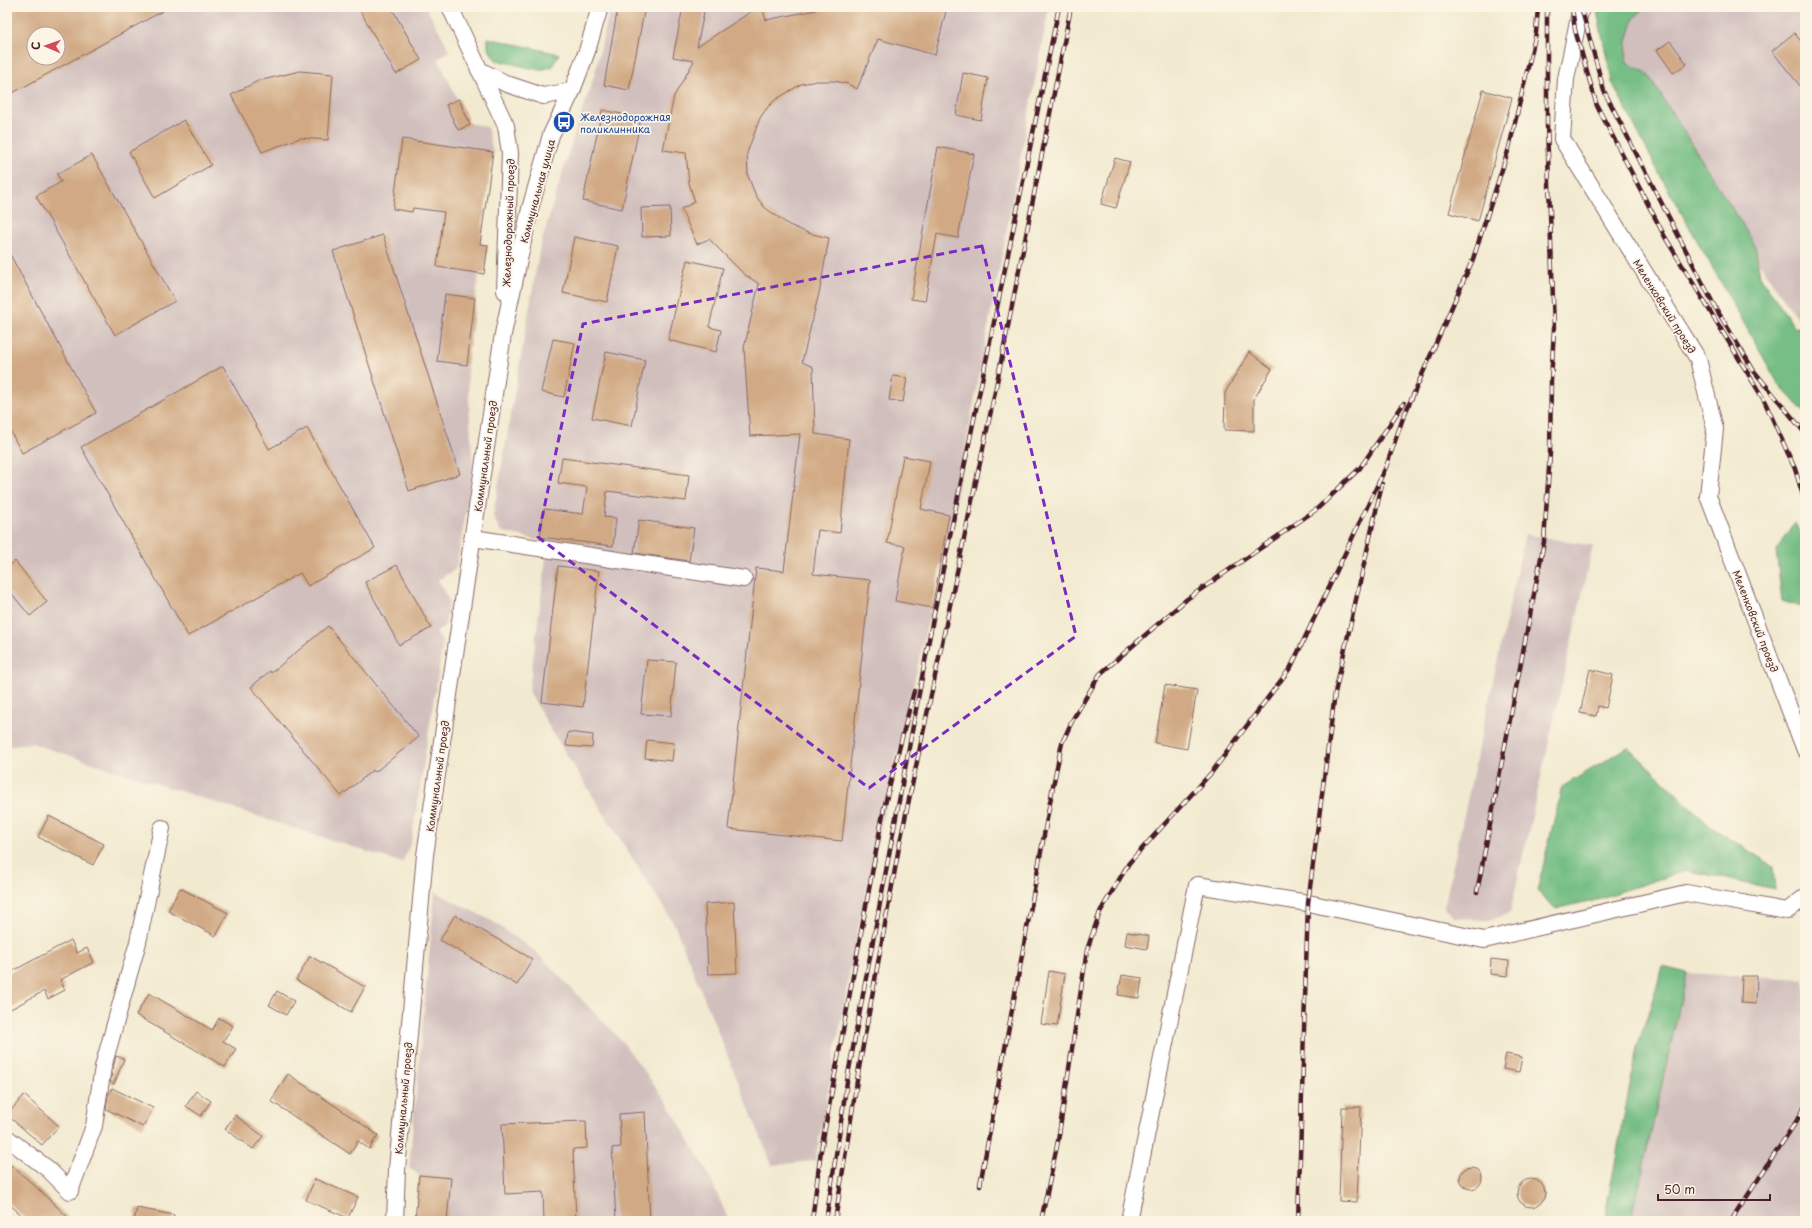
<svg xmlns="http://www.w3.org/2000/svg" width="1812" height="1228" viewBox="0 0 1812 1228" font-family="'Playpen Sans',sans-serif">
  <rect width="100%" height="100%" fill="#fcf5e5"/>
  <filter id="ink" filterUnits="userSpaceOnUse"><feTurbulence type="fractalNoise" baseFrequency=".025" numOctaves="2"/><feDisplacementMap in="SourceGraphic" scale="8" xChannelSelector="R" yChannelSelector="G"/><feConvolveMatrix kernelMatrix="1 2 1 2 8 2 1 2 1" color-interpolation-filters="sRGB"/></filter>
  <filter id="wash" filterUnits="userSpaceOnUse"><feTurbulence type="fractalNoise" baseFrequency=".012" numOctaves="4" result="noise"/><feDisplacementMap in="SourceGraphic" scale="16" xChannelSelector="R" yChannelSelector="G"/><feGaussianBlur stdDeviation="0.9" result="paint"/><feColorMatrix in="noise" values="0 0 0 0 0 0 0 0 0 0 0 0 0 0 0 0 0 1.4 0 .05"/><feComposite in="paint" operator="in"/></filter>
  <g filter="url(#wash)">
    <rect width="100%" height="100%" fill="#f2ead0"/>
    <g fill="#d1bfbd" fill-rule="evenodd">
      <path d="M7,7H426L450,51L438,59L469,123L487,127L493,152L480,243L488,245L484,274L479,273L467,365L473,471L456,569L438,580L449,601L445,625L436,632L443,642L411,842L402,863L31,743L7,747ZM34,34H58V58H34Z"/>
      <polygon points="610,7 1049,7 953,512 859,923 815,1161 772,1165 674,924 551,730 529,691 548,543 500,531 493,516 540,247 573,138 595,73"/>
      <polygon points="1613,7 1799,7 1805,14 1805,330 1621,60"/>
      <polygon points="1525,534 1593,546 1510,913 1489,921 1454,917 1444,907"/>
      <polygon points="435,892 492,921 536,952 621,1040 667,1102 707,1171 729,1221 415,1221 419,1175 409,1168"/>
      <polygon points="1687,973 1805,980 1805,1221 1631,1221"/>
    </g>
    <g fill="#76be85" stroke="#606e58">
      <polygon points="1596,7 1646,7 1634,18 1627,41 1626,62 1647,73 1755,245 1760,276 1795,328 1805,325 1805,413 1779,385 1661,177 1612,82"/>
      <polygon points="488,38 559,54 552,67 539,70 496,60 488,48"/>
      <polygon points="1795,523 1805,542 1805,606 1802,607 1782,601 1776,550"/>
      <polygon points="1628,747 1711,827 1773,866 1775,890 1687,870 1601,898 1556,909 1537,891 1562,787"/>
      <polygon points="1663,967 1687,973 1631,1221 1604,1221 1637,1048"/>
    </g>
    <g id="blocks">
      <g fill="#d1aa85" fill-rule="evenodd">
        <path d="M7,7H170L7,96ZM34,34H58V58H34Z"/>
        <polygon points="358,7 391,7 421,60 396,74"/>
        <polygon points="618,7 645,7 629,90 604,85"/>
        <polygon points="683,7 705,7 697,47 758,7 762,7 766,20 816,10 816,7 947,7 935,55 878,39 857,89 848,84 835,81 817,81 801,84 775,100 767,108 760,118 747,153 748,176 756,196 764,207 789,225 808,233 829,238 820,289 802,362 813,367 815,434 849,439 840,533 818,530 813,574 870,580 842,841 728,829 756,568 784,571 800,434 750,436 744,348 759,284 744,274 709,239 697,244 681,209 695,202 689,183 686,153 663,150 674,96 694,61 673,57"/>
        <polygon points="1794,33 1805,46 1805,92 1772,51"/>
        <polygon points="1670,41 1687,64 1673,73 1657,50"/>
        <polygon points="300,71 333,74 328,140 300,138 262,152 231,95 258,81"/>
        <polygon points="963,73 988,78 981,120 956,115"/>
        <polygon points="1483,90 1512,98 1478,221 1449,213"/>
        <polygon points="459,99 470,125 458,130 446,105"/>
        <polygon points="602,110 641,118 622,209 583,201"/>
        <polygon points="184,120 211,165 155,198 129,152"/>
        <polygon points="402,139 493,152 480,244 488,245 484,274 437,267 444,212 413,208 412,212 393,209"/>
        <polygon points="938,147 974,154 958,238 937,234 925,301 911,299"/>
        <polygon points="92,155 175,301 115,335 36,196 61,182 57,174"/>
        <polygon points="1115,158 1130,162 1116,208 1101,204"/>
        <polygon points="670,207 671,236 642,237 641,208"/>
        <polygon points="383,235 460,474 409,491 333,251"/>
        <polygon points="574,237 618,246 607,302 563,293"/>
        <polygon points="7,249 96,413 22,453 7,425"/>
        <polygon points="687,260 723,268 709,327 721,330 716,352 668,340"/>
        <polygon points="445,294 475,298 467,365 437,361"/>
        <polygon points="553,339 575,343 564,397 541,392"/>
        <polygon points="606,352 645,360 632,426 592,418"/>
        <polygon points="1249,352 1272,369 1254,399 1254,431 1224,430 1225,393"/>
        <polygon points="223,366 269,449 307,428 375,548 308,586 300,573 188,636 81,447"/>
        <polygon points="893,376 907,378 903,402 889,400"/>
        <polygon points="903,456 930,461 921,509 949,515 932,608 895,601 905,546 887,543"/>
        <polygon points="562,458 689,475 686,501 607,491 604,517 616,518 613,546 540,537 544,509 583,514 587,487 558,483"/>
        <polygon points="639,520 694,528 689,561 634,553"/>
        <polygon points="15,561 47,602 30,616 7,588 7,567"/>
        <polygon points="397,565 431,628 399,645 365,582"/>
        <polygon points="558,566 599,571 583,707 542,702"/>
        <polygon points="328,626 419,737 375,772 373,770 341,796 251,687 270,671 271,673"/>
        <polygon points="647,660 676,662 671,716 641,714"/>
        <polygon points="1590,669 1613,675 1606,708 1598,706 1596,716 1580,713"/>
        <polygon points="1165,685 1197,690 1187,749 1155,743"/>
        <polygon points="568,732 593,735 592,748 566,746"/>
        <polygon points="647,740 674,743 672,761 645,758"/>
        <polygon points="49,816 104,844 93,865 38,837"/>
        <polygon points="180,888 228,913 216,936 168,911"/>
        <polygon points="734,902 737,973 708,974 705,904"/>
        <polygon points="455,915 532,959 517,985 440,940"/>
        <polygon points="1127,932 1149,936 1147,949 1125,945"/>
        <polygon points="71,940 77,953 87,948 94,962 60,980 65,990 48,999 44,991 7,1011 7,974"/>
        <polygon points="310,956 365,987 351,1012 296,980"/>
        <polygon points="1491,959 1509,961 1508,976 1490,974"/>
        <polygon points="1049,971 1065,974 1057,1026 1041,1024"/>
        <polygon points="1122,975 1142,978 1139,998 1118,995"/>
        <polygon points="1742,976 1757,976 1756,1004 1741,1003"/>
        <polygon points="277,991 294,1001 286,1015 269,1005"/>
        <polygon points="149,993 212,1030 219,1018 233,1026 223,1041 236,1049 225,1067 136,1015"/>
        <polygon points="1506,1054 1522,1057 1519,1072 1503,1069"/>
        <polygon points="116,1056 124,1059 114,1084 110,1082"/>
        <polygon points="288,1074 378,1135 369,1149 358,1141 350,1154 271,1101"/>
        <polygon points="112,1088 153,1108 143,1127 106,1109 108,1095"/>
        <polygon points="196,1091 211,1101 201,1116 186,1106"/>
        <polygon points="24,1095 59,1126 42,1145 7,1115"/>
        <polygon points="1342,1107 1361,1107 1357,1202 1339,1201"/>
        <polygon points="645,1112 650,1221 616,1221 612,1148 621,1147 619,1114"/>
        <polygon points="235,1115 263,1136 253,1149 225,1129"/>
        <polygon points="586,1121 587,1148 573,1149 576,1221 544,1221 543,1192 505,1194 502,1124"/>
        <polygon points="7,1162 34,1185 72,1221 28,1221 7,1202"/>
        <circle cx="1471" cy="1178" r="11"/>
        <polygon points="419,1175 451,1178 447,1221 415,1221"/>
        <polygon points="315,1179 358,1197 348,1218 306,1200"/>
        <circle cx="1531" cy="1193" r="14"/>
        <polygon points="137,1208 174,1215 173,1221 134,1221"/>
      </g>
    </g>
  </g>
  <g filter="url(#ink)">
    <use href="#blocks" fill-opacity="0" stroke="#856665" stroke-width="1"/>
    <g fill="none" stroke-linecap="round" stroke-linejoin="round">
      <g stroke="#856665" stroke-width="18">
        <g id="minor">
          <polyline points="450,7 506,126 510,153 505,291"/>
          <polyline points="1581,7 1566,79 1562,139 1698,359 1715,429 1708,496 1805,750"/>
          <polyline points="479,70 507,84 543,96 572,91"/>
          <polyline points="473,538 744,579"/>
          <polyline points="7,1138 48,1169 70,1191 94,1126 103,1067 138,942 162,828"/>
          <polyline points="395,1221 397,1169 425,855 503,334 530,209 551,135 572,91 587,51 600,7"/>
          <polyline points="1129,1221 1197,885 1308,903 1484,940 1686,893 1787,911 1805,897"/>
        </g>
      </g>
      <use href="#minor" stroke="#fff" stroke-width="16"/>
      <g stroke="#4a1f2b" stroke-width="4.5">
        <g id="rail">
          <polyline points="1572,7 1575,30 1597,106 1665,237 1764,400 1795,469 1805,502"/>
          <polyline points="1581,7 1604,91 1715,307 1754,371 1805,433"/>
          <polyline points="1477,892 1544,542 1550,453 1551,381 1554,329 1547,125 1547,7"/>
          <polyline points="980,1185 1053,786 1062,743 1073,719 1100,674 1187,599 1317,509 1360,468 1404,403"/>
          <polyline points="812,1221 821,1150 884,808 914,691"/>
          <polyline points="826,1221 848,1075 934,613 1059,7"/>
          <polyline points="835,1221 859,1068 899,847 996,387 1071,7"/>
          <polyline points="1041,1221 1058,1141 1087,950 1100,912 1129,863 1212,772 1291,667 1386,467 1403,418 1473,259 1509,148 1536,33 1538,7"/>
          <polyline points="1298,1221 1308,903 1335,693 1382,484"/>
          <polyline points="1731,1221 1801,1114 1805,1105"/>
        </g>
      </g>
      <use href="#rail" stroke="#fcf5e5" stroke-width="3" stroke-dasharray="9" stroke-linecap="butt"/>
    </g>
  </g>
  <path fill="none" stroke="#7b2cbf" stroke-width="3" stroke-dasharray="8 5" stroke-linejoin="round" d="M982,246L1076,636L869,788L538,537L583,324Z"/>
  <defs>
    <g id="bus-disc" transform="scale(1.15)"><circle r="9.5" fill="#1a4fb4" stroke="#fcf5e5"/><path d="M-5-6H5V4H4V6H2V4H-2V6H-4V4H-5ZM-3.5-4V0h7V-4ZM-3.5 1.2v1.5H-2V1.2ZM2 1.2v1.5H3.5V1.2Z" fill="#fff"/></g>
  </defs>
  <g fill-rule="evenodd">
    <use href="#bus-disc" x="564" y="122"/>
  </g>
  <g text-anchor="middle" dominant-baseline="central" stroke-width="3.5" stroke-linejoin="round" paint-order="stroke">
    <g font-size="10" fill="#164399" stroke="#fcf5e5" text-anchor="start">
      <text x="580" y="116">Железнодорожная<tspan x="580" dy="12">поликлинника</tspan></text>
    </g>
    <g font-size="10" fill="#4a1f2b" stroke="#fcf5e5">
      <text transform="translate(537 191) rotate(-75)">Коммунальная улица</text>
      <text transform="translate(508 223) rotate(-88)">Железнодорожный проезд</text>
      <text transform="translate(1665 306) rotate(58)">Меленковский проезд</text>
      <text transform="translate(485 456) rotate(-82)">Коммунальный проезд</text>
      <text transform="translate(1756 621) rotate(69)">Меленковский проезд</text>
      <text transform="translate(437 776) rotate(-82)">Коммунальный проезд</text>
      <text transform="translate(403 1098) rotate(-85)">Коммунальный проезд</text>
    </g>
  </g>
  <rect width="1812" height="1228" fill="none" stroke="#fcf5e5" stroke-width="24"/>
  <g transform="translate(46 46) rotate(272)"><circle r="19" fill="#fcf5e5" stroke="#b59f9b"/>
  <path d="M0-3L7 15L0 10L-7 15Z" fill="#d1495b"/>
  <text y="-6" font-size="11" font-weight="bold" text-anchor="middle" fill="#4a1f2b">С</text>
  </g>
  <path d="M1658 1194v6h112v-6" fill="none" stroke="#4a1f2b" stroke-width="2"/>
  <text x="1664" y="1194" font-size="12" fill="#4a1f2b" stroke="#fcf5e5" stroke-width="3" paint-order="stroke">50 m</text>
</svg>
